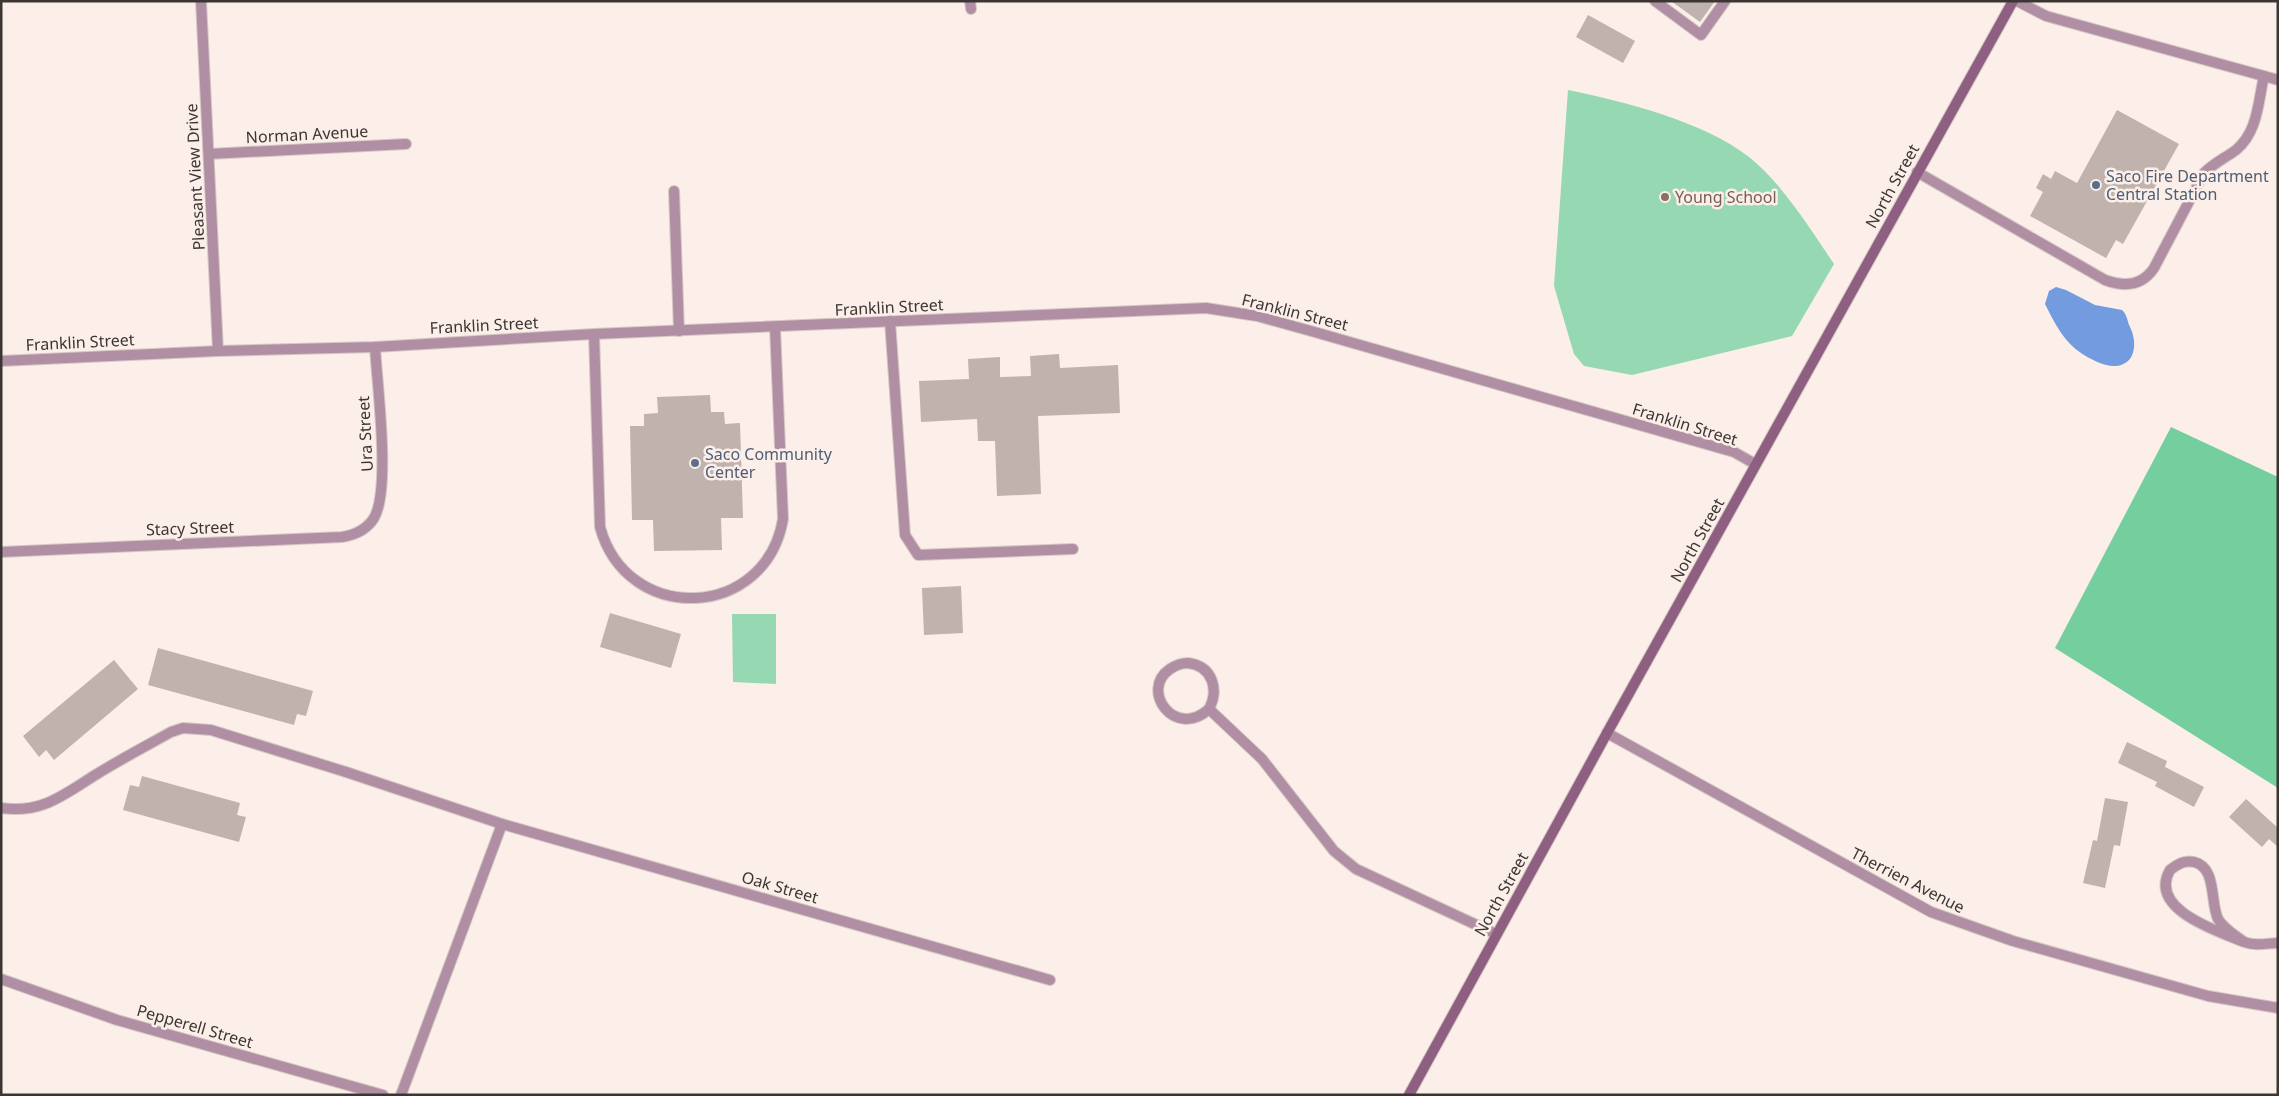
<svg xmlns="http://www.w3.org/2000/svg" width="2279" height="1096" viewBox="0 0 2279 1096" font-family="'Noto Sans',sans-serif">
  <rect width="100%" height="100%" fill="#fceee8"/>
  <g fill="#95d8b2">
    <path d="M1568,90C1625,102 1703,121 1749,157C1781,182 1811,230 1834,264L1792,336L1632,375L1584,366L1574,354L1554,286Z"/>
    <polygon points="732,614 776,614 776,684 733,682"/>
  </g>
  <polygon fill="#74ce9e" points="2171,427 2278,477 2278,788 2055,648"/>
  <path fill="#729be0" d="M2056,287L2066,290L2095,305L2122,310C2127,314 2127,321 2130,327C2137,341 2137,364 2116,366C2105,367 2090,359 2081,353C2064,342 2054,322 2045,304L2049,291Z"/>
  <g fill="#c0b2ad">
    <polygon points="1671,1 1715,1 1700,22"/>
    <polygon points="1588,15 1635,41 1623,63 1576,37"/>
    <polygon points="2117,110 2179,144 2123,244 2116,240 2106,258 2030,216 2043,192 2036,188 2043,174 2051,179 2055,171 2077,183"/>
    <polygon points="1059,354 1060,368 1118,365 1120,413 1038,416 1041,494 997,496 995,441 978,441 977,419 921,422 919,381 969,379 968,359 1000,357 1000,377 1031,376 1030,356"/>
    <polygon points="710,395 711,412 724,412 725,424 740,423 743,518 721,518 722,550 654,551 653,520 632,520 630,426 644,426 644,414 658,413 657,397"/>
    <polygon points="961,586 963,633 924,635 922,588"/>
    <polygon points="610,613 681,634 671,668 600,647"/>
    <polygon points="158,648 313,691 306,716 297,714 294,725 148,685"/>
    <polygon points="114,660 138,689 54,760 46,750 39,757 23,736"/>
    <polygon points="2127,742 2167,761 2165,767 2204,787 2194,807 2155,786 2157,782 2118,763"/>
    <polygon points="142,776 240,803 237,815 246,817 239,842 123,810 130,785 139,787"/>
    <polygon points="2105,798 2128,802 2120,846 2114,845 2105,888 2083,883 2093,840 2097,841"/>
    <polygon points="2246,799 2278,828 2278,847 2269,839 2262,847 2229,817"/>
  </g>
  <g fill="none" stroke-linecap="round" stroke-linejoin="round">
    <g stroke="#d5c9c4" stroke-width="12">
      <g id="lane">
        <polyline points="1655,1 1701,35 1725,1"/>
        <polyline points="2017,1 2046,16 2278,80"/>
        <path d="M1917,172L2105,280C2124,287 2142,286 2154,268L2204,173C2214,163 2225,158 2236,150C2258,132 2258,102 2264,76"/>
        <polyline points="674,191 679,331"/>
        <polyline points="890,321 905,535 918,555 1073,549"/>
        <path d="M594,334L600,527C627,626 766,620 783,519L775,327"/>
        <path d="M1209,709C1175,740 1139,690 1170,669C1176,665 1182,663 1188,663C1213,666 1219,690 1209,709L1262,759L1334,851L1356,869L1496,934"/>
        <path d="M1,808C43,814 64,794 97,774C121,759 146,746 171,732L183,728L211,730L346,772"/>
        <path d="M2244,942C2235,935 2224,929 2218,919C2210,903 2217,867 2194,862C2184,860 2178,864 2170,870C2150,905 2204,926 2229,936C2237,939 2246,944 2254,944C2262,945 2270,943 2278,943"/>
      </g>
    </g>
    <g stroke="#d5c9c4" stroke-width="12">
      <g id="street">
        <polyline points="201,1 218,351"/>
        <polyline points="970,1 971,9"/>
        <polyline points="209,154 406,144"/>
        <polyline points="1,361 218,351 375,347 594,334 1206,308 1257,316 1311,331 1734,452 1755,464"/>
        <path d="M1,552L342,537C355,535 367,529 374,518C391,489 377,384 375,347"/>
        <polyline points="1607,733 1931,912 2013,941 2208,996 2278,1008"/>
        <polyline points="346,772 502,824 1050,980"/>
        <polyline points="1,979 117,1020 383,1095"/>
        <polyline points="401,1095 502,824"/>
      </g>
    </g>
    <g stroke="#d5c9c4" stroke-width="12">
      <polyline id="secondary" points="1409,1095 1607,733 2013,1"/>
    </g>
    <use href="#lane" stroke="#b08fa5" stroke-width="10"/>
    <use href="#street" stroke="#b08fa5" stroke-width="10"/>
    <use href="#secondary" stroke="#8e5f80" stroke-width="10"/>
  </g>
  <g fill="#5c6f8a" stroke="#fceee8" stroke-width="2">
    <circle cx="2096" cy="185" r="5"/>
    <circle cx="695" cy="463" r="5"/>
  </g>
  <circle fill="#8d6e63" stroke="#fceee8" stroke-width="2" cx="1665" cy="197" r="5"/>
  <g text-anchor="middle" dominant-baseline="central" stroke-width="5" stroke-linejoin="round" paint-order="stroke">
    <g font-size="16" fill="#3b3634" stroke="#fceee8">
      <text transform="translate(307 134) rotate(-3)">Norman Avenue</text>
      <text transform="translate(195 177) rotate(-93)">Pleasant View Drive</text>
      <text transform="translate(1892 186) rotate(-61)">North Street</text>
      <text transform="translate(889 307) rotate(-3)">Franklin Street</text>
      <text transform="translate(1295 312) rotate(14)">Franklin Street</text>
      <text transform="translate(484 325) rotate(-3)">Franklin Street</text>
      <text transform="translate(80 342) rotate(-3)">Franklin Street</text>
      <text transform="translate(1685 424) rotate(17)">Franklin Street</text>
      <text transform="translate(365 434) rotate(-93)">Ura Street</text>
      <text transform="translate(190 528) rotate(-2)">Stacy Street</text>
      <text transform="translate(1697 540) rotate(-61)">North Street</text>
      <text transform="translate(1908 880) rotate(27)">Therrien Avenue</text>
      <text transform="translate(780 887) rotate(16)">Oak Street</text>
      <text transform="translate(1501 894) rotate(-61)">North Street</text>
      <text transform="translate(195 1026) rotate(16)">Pepperell Street</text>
    </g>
    <g font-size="16" fill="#4e5e75" stroke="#fceee8" text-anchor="start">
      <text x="2106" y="176">Saco Fire Department<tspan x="2106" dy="18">Central Station</tspan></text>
      <text x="705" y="454">Saco Community<tspan x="705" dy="18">Center</tspan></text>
    </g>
    <g font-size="16" fill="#785e54" stroke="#fceee8" text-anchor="start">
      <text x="1675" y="197">Young School</text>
    </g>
  </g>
  <rect width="2279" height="1096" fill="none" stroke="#3b3634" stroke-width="5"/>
</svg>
